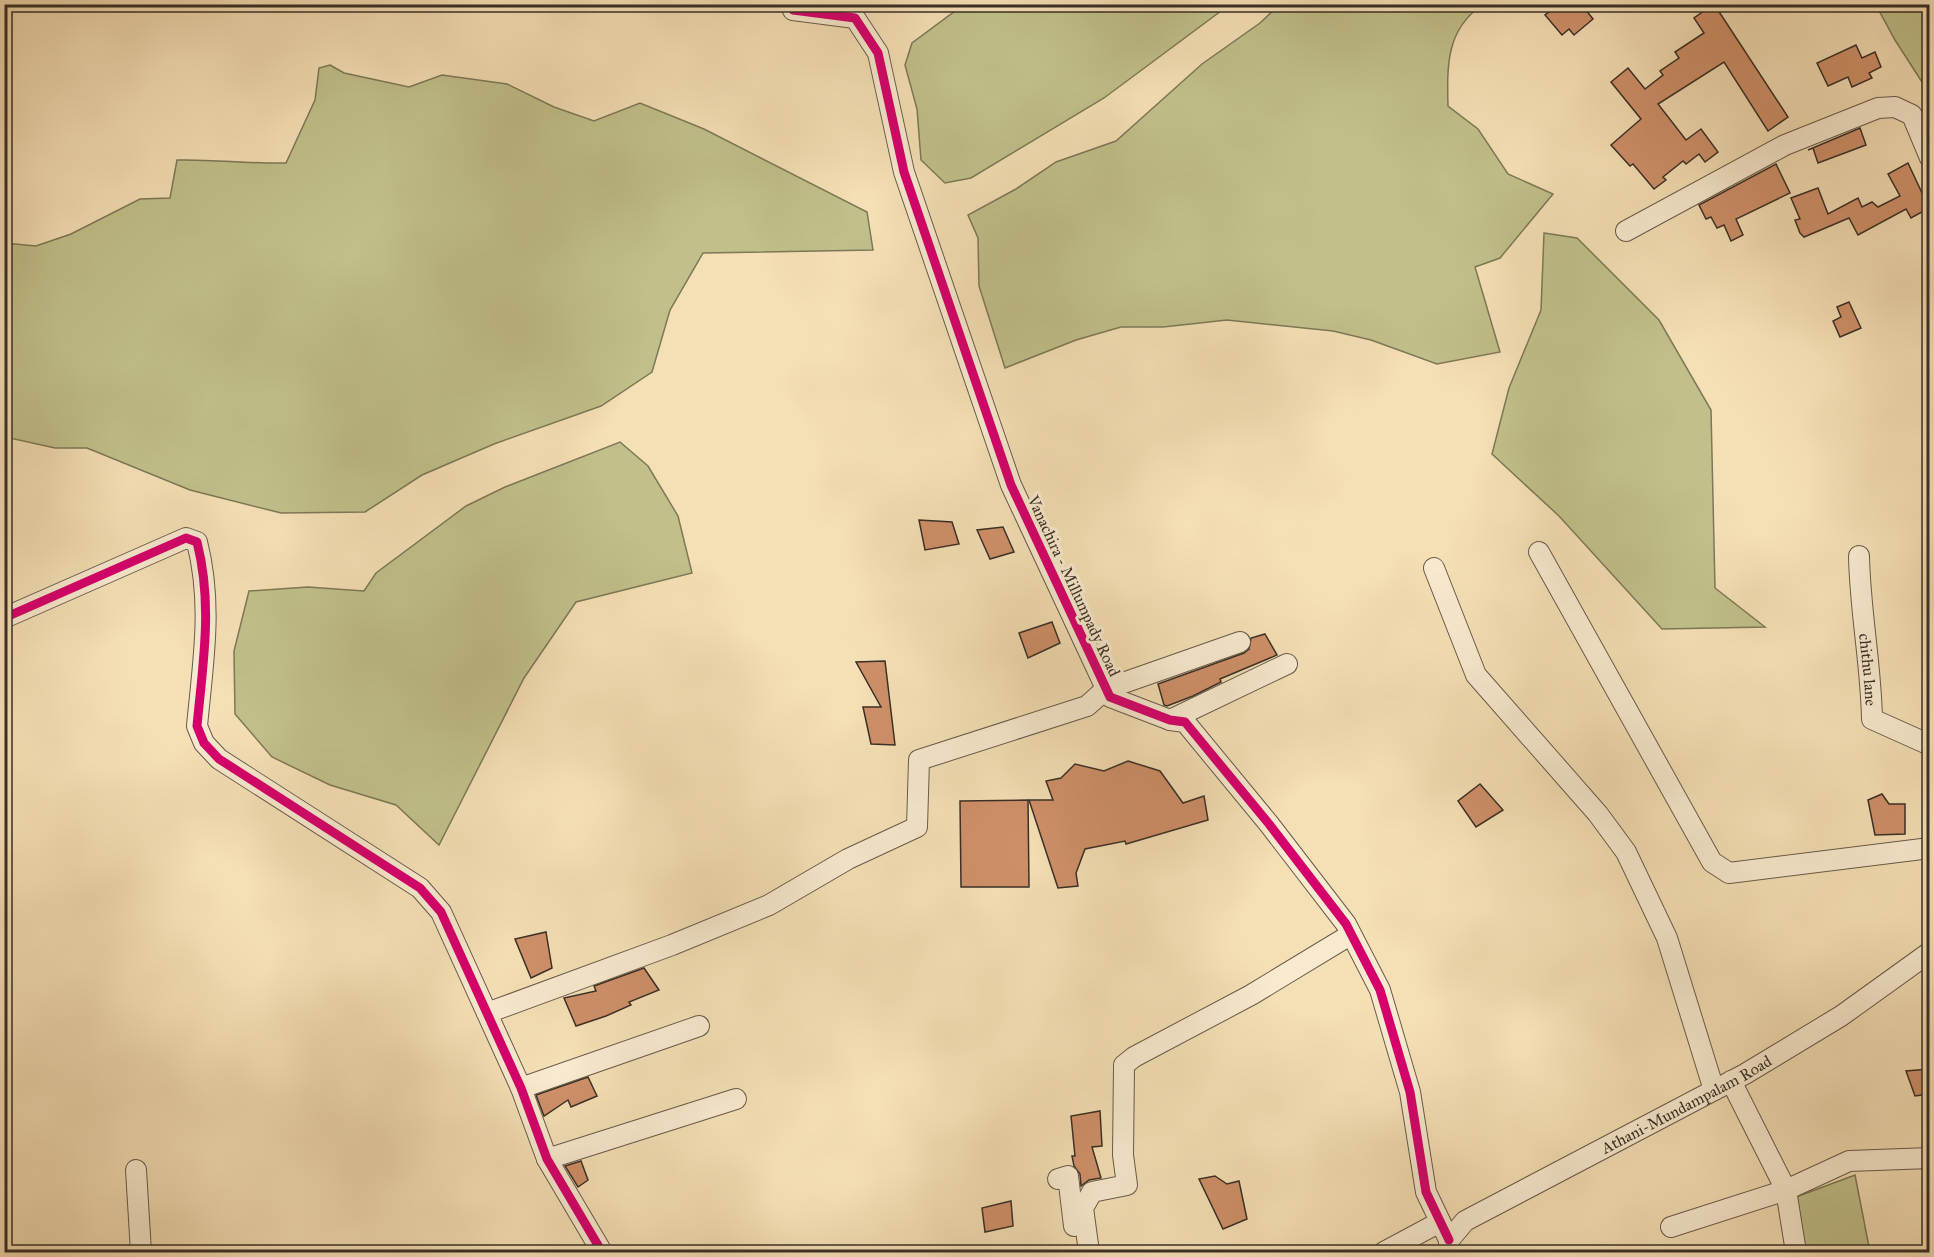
<svg xmlns="http://www.w3.org/2000/svg" width="1934" height="1257" viewBox="0 0 1934 1257" font-family="'IM FELL Great Primer',serif">
  <rect width="100%" height="100%" fill="#f5dfb5"/>
  <filter id="stains"><feTurbulence type="fractalNoise" baseFrequency=".00333" numOctaves="4"/><feColorMatrix values="0 0 0 0 .2 0 0 0 0 .09 0 0 0 0 .02 0 0 0 .5 -.17"/></filter>
  <radialGradient id="worn" r=".72"><stop offset=".6" stop-color="#630" stop-opacity="0"/><stop offset="1" stop-color="#630" stop-opacity=".3"/></radialGradient>
  <g fill="#c1c08a" stroke="#7d7858" stroke-width="1.5">
    <polygon points="963,5 963,4 1229,5 1104,98 971,178 945,183 921,160 917,109 905,65 912,43"/>
    <path d="M1279,5H1482C1446,30 1447,66 1448,106L1478,129L1508,174L1553,194L1500,258L1475,267L1500,352L1437,364L1371,340L1333,331L1227,320L1163,327H1121L1076,340L1005,368L979,286L978,238L968,215L1016,189L1056,162L1116,141L1202,64L1260,23Z"/>
    <polygon points="1876,5 1929,5 1929,93 1895,40"/>
    <path d="M330,65L344,73L409,87L442,75L507,84L554,107L594,121L640,103L704,129L867,212L873,250L703,253L670,310L652,372L601,406L494,444L422,475L365,512L281,513L190,490L87,448H55L5,437V243L36,246L71,234L140,199L170,198L177,160C213,159 249,164 286,163L315,100L319,68Z"/>
    <polygon points="1544,233 1577,238 1659,320 1711,410 1715,588 1765,627 1662,629 1559,516 1492,454 1509,388 1541,310"/>
    <polygon points="620,442 648,466 678,516 692,573 576,602 524,678 439,845 396,805 330,785 272,757 235,714 234,651 249,591 308,587 364,591 376,573 466,506 505,487"/>
    <polygon points="1855,1175 1870,1252 1802,1252 1796,1197"/>
  </g>
  <g fill="#cf9069" stroke="#392f26" stroke-width="1.5">
    <polygon points="1567,4 1581,4 1593,19 1574,35 1569,29 1562,35 1545,15 1556,7 1559,11"/>
    <polygon points="1714,4 1788,117 1768,131 1724,62 1658,104 1686,140 1701,129 1718,152 1705,162 1699,154 1686,164 1683,161 1663,177 1666,180 1654,189 1633,164 1630,166 1611,145 1641,119 1611,82 1628,68 1645,89 1663,75 1660,71 1679,58 1675,52 1704,33 1694,18"/>
    <polygon points="1856,45 1862,58 1875,52 1881,67 1869,73 1872,78 1852,87 1848,77 1828,86 1817,63"/>
    <polygon points="1860,128 1866,145 1818,163 1813,148 1808,150"/>
    <polygon points="1908,163 1929,208 1911,218 1906,209 1858,235 1849,218 1804,237 1800,233 1795,220 1800,219 1791,198 1818,188 1828,214 1858,198 1862,207 1872,202 1878,207 1900,196 1888,174"/>
    <polygon points="1776,164 1790,193 1736,219 1743,235 1731,241 1724,225 1717,228 1711,217 1706,219 1699,205"/>
    <polygon points="1849,302 1861,328 1840,337 1833,321 1841,317 1837,307"/>
    <polygon points="919,520 952,522 959,544 925,550"/>
    <polygon points="1003,527 1014,552 990,559 977,530"/>
    <polygon points="1052,622 1060,643 1028,658 1019,633"/>
    <polygon points="1265,634 1277,655 1220,679 1221,682 1193,696 1167,706 1164,705 1158,684 1244,653 1249,649 1251,638"/>
    <polygon points="885,661 895,745 871,744 863,707 881,707 856,662"/>
    <polygon points="1128,761 1160,771 1183,803 1204,796 1208,820 1126,844 1125,841 1085,849 1076,873 1078,886 1058,888 1029,800 1053,800 1046,781 1061,778 1075,764 1104,771"/>
    <polygon points="1480,784 1503,810 1476,827 1458,801"/>
    <polygon points="1882,794 1889,804 1905,804 1905,834 1875,835 1868,800"/>
    <polygon points="1028,800 1029,887 961,887 960,801"/>
    <polygon points="546,932 552,968 531,978 515,939"/>
    <polygon points="644,968 659,990 629,1002 631,1005 606,1016 576,1026 564,998 596,991 594,986"/>
    <polygon points="1929,1069 1929,1094 1915,1096 1906,1071"/>
    <polygon points="588,1077 597,1096 571,1107 568,1100 544,1116 536,1095"/>
    <polygon points="1100,1111 1102,1146 1092,1147 1101,1178 1089,1180 1081,1186 1080,1174 1074,1166 1072,1156 1075,1156 1071,1116"/>
    <polygon points="581,1161 588,1180 578,1187 565,1166"/>
    <polygon points="1215,1176 1227,1184 1239,1181 1247,1219 1223,1229 1199,1179"/>
    <polygon points="1011,1201 1013,1226 985,1232 982,1208"/>
  </g>
  <g fill="none" stroke-linecap="round" stroke-linejoin="round">
    <g stroke="#685b4a" stroke-width="22">
      <g id="minor">
        <polyline points="790,4 793,10 855,18 878,53 904,172 1011,485 1110,697 1170,720 1185,722 1269,824 1346,924 1380,990 1410,1092 1426,1192 1449,1240"/>
        <polyline points="1626,231 1785,145 1878,108 1895,107 1912,115 1930,158"/>
        <polyline points="1539,552 1712,862 1729,873 1930,848"/>
        <path id="s1" d="M1859,556C1860,611 1871,664 1872,719L1930,745"/>
        <polyline points="1434,568 1476,675 1598,814 1626,852 1667,938 1714,1090"/>
        <path d="M4,618L186,538L197,542C213,605 203,662 197,726L204,743L219,759L420,888L441,912L521,1088L547,1159L602,1252"/>
        <polyline points="1170,720 1287,664"/>
        <polyline points="487,1013 672,945 769,905 848,859 917,827 919,760 1087,706 1106,689 1240,642"/>
        <polyline points="1731,1081 1786,1190 1796,1252"/>
        <polyline points="521,1088 699,1026"/>
        <polyline points="547,1159 736,1099"/>
        <polyline points="136,1170 141,1252"/>
        <polyline points="1058,1179 1068,1176 1074,1226"/>
        <polyline points="1671,1227 1786,1190 1849,1161 1930,1158"/>
        <path id="s2" d="M1449,1250V1240L1465,1221L1745,1074L1841,1016L1930,952"/>
        <polyline points="1089,1252 1083,1208 1092,1192 1127,1185 1123,1155 1124,1065 1134,1057 1251,995 1350,935"/>
        <polyline points="1384,1252 1440,1222"/>
      </g>
    </g>
    <use href="#minor" stroke="#f8eacf" stroke-width="20"/>
    <g stroke="#f8eacf" stroke-width="13">
      <g id="cycleway">
        <polyline points="790,4 793,10 855,18 878,53 904,172 1011,485 1110,697 1170,720 1185,722 1269,824 1346,924 1380,990 1410,1092 1426,1192 1449,1240"/>
        <path d="M4,618L186,538L197,542C213,605 203,662 197,726L204,743L219,759L420,888L441,912L521,1088L547,1159L602,1252"/>
      </g>
    </g>
    <use href="#cycleway" stroke="#d6006c" stroke-width="9"/>
  </g>
  <g text-anchor="middle" dominant-baseline="central" stroke-width="6" stroke-linejoin="round" paint-order="stroke">
    <g font-size="16" fill="#392f26" stroke="#f8eacf">
      <text transform="translate(1074 586) rotate(65)">Vanachira - Millumpady Road</text>
      <text stroke="none"><textPath href="#s1" startOffset="114">chithu lane</textPath></text>
      <text stroke="none"><textPath href="#s2" startOffset="285">Athani-Mundampalam Road</textPath></text>
    </g>
  </g>
  <rect width="1934" height="1257" fill="none" stroke="#f5dfb5" stroke-width="24"/>
  <rect x="6" y="6" width="1922" height="1245" fill="none" stroke="#392f26" stroke-width="3"/>
  <rect x="12" y="12" width="1910" height="1233" fill="none" stroke="#392f26" stroke-width="1.5"/>
  <rect width="100%" height="100%" filter="url(#stains)"/>
  <rect width="100%" height="100%" fill="url(#worn)"/>
</svg>
